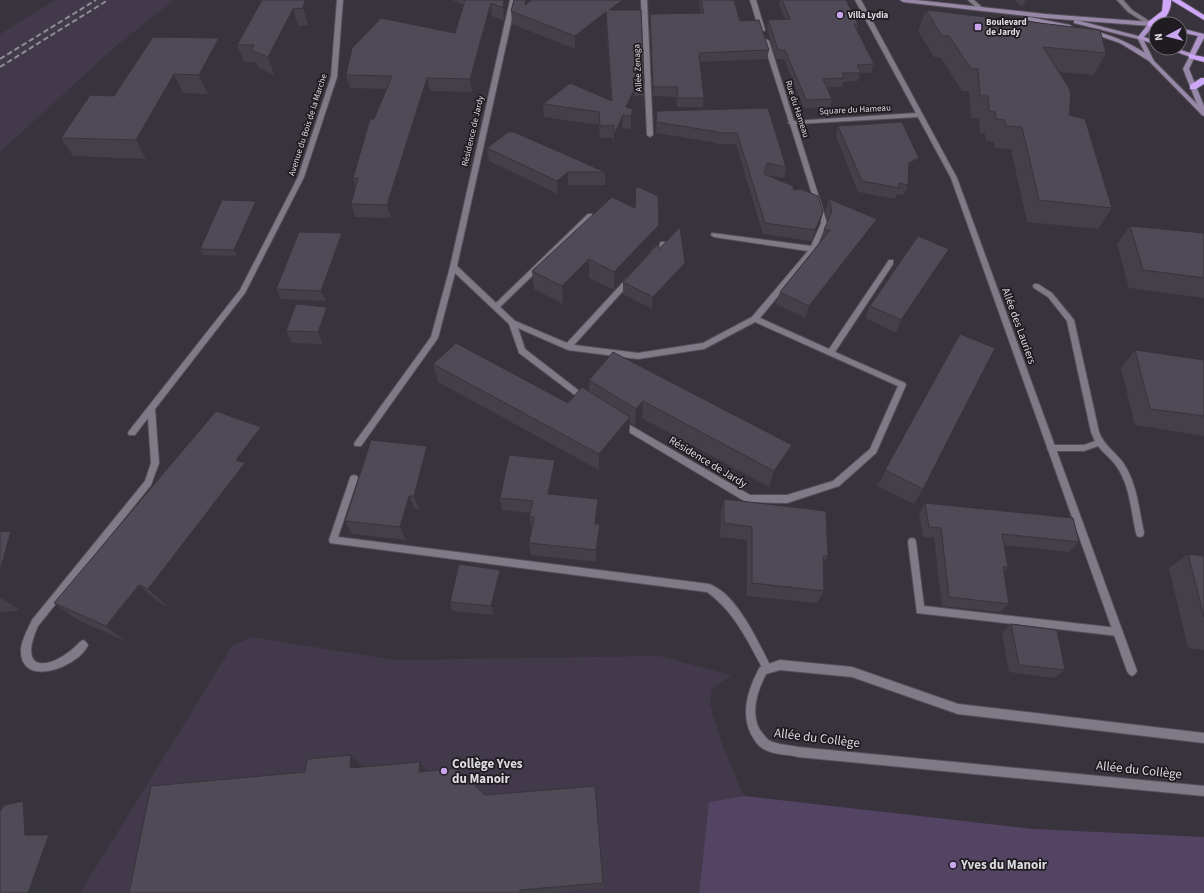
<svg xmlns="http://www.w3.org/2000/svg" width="1204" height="893" viewBox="0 0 1204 893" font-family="'Source Sans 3',sans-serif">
  <rect width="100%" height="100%" fill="#38333d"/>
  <g fill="#423a4a">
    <polygon points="55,0 174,0 117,45 0,152 0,34"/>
    <polygon points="252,637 394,660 659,656 731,675 712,689 710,705 723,747 744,796 709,802 699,893 80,893 233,645"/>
  </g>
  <polygon fill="#534463" points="744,796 1034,829 1204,837 1204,893 699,893 709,802"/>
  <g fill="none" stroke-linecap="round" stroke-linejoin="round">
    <g stroke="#545059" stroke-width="2">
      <g id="service">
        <path d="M337,0H343L337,77L304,177L245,293L155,409L159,463L151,485L38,626C15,677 55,669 80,642L83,640L86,642L88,645C78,668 19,689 21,649C22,639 28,629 32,620L145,481L151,463L148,418L135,435H129L128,433L129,431L240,290L298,177L331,77Z"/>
        <polygon points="510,0 516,0 457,266 496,303 588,214 592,214 592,218 500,307 515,321 567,343 627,278 631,278 632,280 631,282 574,345 638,353 703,343 752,317 808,251 714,237 711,235 712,233 811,246 822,221 826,221 827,223 815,251 760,318 829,349 889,260 893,260 893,264 835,352 905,383 906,385 876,453 839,486 787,503 746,502 617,425 616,423 617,421 623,421 750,495 787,495 833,481 870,449 898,386 755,322 704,349 638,359 568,350 518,328 525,349 587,397 588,399 584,402 519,353 509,324 455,273 438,338 361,446 355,446 354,444 355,442 431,337 450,267"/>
        <polygon points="1117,0 1123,0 1132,10 1154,24 1149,25 1128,12"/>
        <polygon points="661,242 665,242 666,244 654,257 650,257 650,253"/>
        <path d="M1034,284H1038L1052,293L1074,320L1099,432C1104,446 1116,452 1124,464C1137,484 1139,510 1144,533L1143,536L1140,537L1137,536L1136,533C1131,511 1130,486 1117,467C1112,459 1104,454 1098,446L1084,451H1051L1048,450L1047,448L1048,446L1051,445H1084L1095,441L1091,432L1067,321L1048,297L1034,288L1033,286Z"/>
        <path d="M354,475L357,476L358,478L338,537L709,584C737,594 757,640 770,665L772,668L770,671L767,673L764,671C748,642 735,612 707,592L330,543L329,540L350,478L351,476Z"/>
        <polygon points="912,538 915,539 916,542 924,606 1118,628 1121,629 1123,632 1121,635 1118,636 917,613 908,542 909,539"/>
      </g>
    </g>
    <g stroke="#545059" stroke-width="2">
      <g id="minor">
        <polygon points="641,0 647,0 653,135 650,137 647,135"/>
        <polygon points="750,0 756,0 765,30 764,31 759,30"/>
        <polygon points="855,0 861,0 957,178 1137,671 1135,674 1132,676 1129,674 1127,671 951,178 918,117 796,124 827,223 824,225 821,223 790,124 788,123 789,122 763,41 766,39 769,41 794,121 916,113"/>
        <polygon points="968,0 974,0 984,9 979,10"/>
        <path d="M780,660L852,667L958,704L1204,733V743L958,714L852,677L780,670L766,674C757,691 748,719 764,735C766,738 768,740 770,741C779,745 789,745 798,747L1204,786V796L798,757C787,754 772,755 762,748C757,745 754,739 751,734C740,712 749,687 760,667Z"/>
      </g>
    </g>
    <g stroke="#545059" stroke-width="2">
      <g id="secondary">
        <polygon points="900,0 916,0 1045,14 1151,22 1154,24 1151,26 1045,18 903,2"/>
        <polygon points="1029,17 1070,25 1073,27 1070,29 1027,20 1026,19"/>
        <path d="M1076,20L1142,37L1154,61L1197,104L1183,69L1190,55H1194L1195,56L1189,69L1204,106V116L1202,115L1149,61L1120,43L1088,32L1091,30C1111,35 1128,42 1145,53L1138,39L1074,23V21Z"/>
      </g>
    </g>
    <g stroke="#545059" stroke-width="2">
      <g id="primary">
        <polygon points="1151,22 1159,24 1156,24 1156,27 1153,26 1144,37 1156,41 1156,45 1137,38 1149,23"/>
        <polygon points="1180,28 1204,34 1204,38 1194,57 1190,57 1166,48 1175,48 1190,53 1198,36 1180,32"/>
      </g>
    </g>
    <g stroke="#545059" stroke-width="2">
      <g id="motorway">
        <path d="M1163,0H1171C1172,12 1161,28 1148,26V22L1162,11Z"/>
        <polygon points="1171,0 1180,0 1204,15 1204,20"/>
        <polygon points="1189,54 1204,57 1204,62 1189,58"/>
        <polygon points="1201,78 1204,78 1204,84 1196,89 1190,89 1190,85"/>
      </g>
    </g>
    <use href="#service" fill="#807a86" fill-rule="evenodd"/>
    <use href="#minor" fill="#807a86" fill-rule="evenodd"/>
    <use href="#secondary" fill="#9888a8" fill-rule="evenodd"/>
    <use href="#primary" fill="#af95ca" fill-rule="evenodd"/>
    <use href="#motorway" fill="#cfa7f8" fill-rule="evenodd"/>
    <g stroke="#908c94" stroke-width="2" stroke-dasharray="5.5 3" stroke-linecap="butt">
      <polyline points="0,59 96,0"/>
      <polyline points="0,67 108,0"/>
    </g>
  </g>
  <g fill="#444049">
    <polygon points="262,0 315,0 308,25 298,26 274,75 258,67 256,62 244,62 237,45"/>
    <polygon points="452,0 509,0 504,21 492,16 472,92 430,91 391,218 355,217 351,204 356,187 353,178 374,119 387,89 350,88 346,75 455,33 463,5"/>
    <polygon points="514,0 529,0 528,2 623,0 623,10 644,83 644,96 634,96 633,103 631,108 633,109 633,122 631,129 622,128 614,147 613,138 600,138 599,125 544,117 543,104 611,100 606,25 575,49 512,24 511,11"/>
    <polygon points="699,0 734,0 740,21 769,50 767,59 700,62 704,98 703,107 677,107 676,97 653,96 650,23 650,14 701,13 699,3"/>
    <polygon points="780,0 782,0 858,24 857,30 874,64 871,73 860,73 858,81 843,82 842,87 827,87 832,99 830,107 804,108 784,59 776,59 767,29 768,20 785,19 779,5"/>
    <polygon points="1014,0 1060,0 1022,7"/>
    <polygon points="926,10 1106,53 1094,75 1059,72 1069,115 1112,208 1098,229 1027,222 1011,149 995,148 994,142 986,141 985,134 980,133 979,118 971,118 969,91 962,91 941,58 934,57 918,31"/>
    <polygon points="153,37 227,57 208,94 183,93 146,159 73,156 61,138 114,96"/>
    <polygon points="768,108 786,167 784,178 765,175 794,190 823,212 820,223 812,241 763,234 736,144 717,144 717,143 656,133 657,111"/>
    <polygon points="838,126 919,158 915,169 909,172 908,185 904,195 897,194 895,199 858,192 836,136"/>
    <polygon points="487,148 605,172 605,185 568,185 558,194 489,161"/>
    <polygon points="829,199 877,219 873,232 805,318 776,304 780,292 821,241 824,230 828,221 825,212"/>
    <polygon points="256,201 259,207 237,256 203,255 200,249"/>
    <polygon points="1130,226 1204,233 1204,298 1129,288 1117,244"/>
    <polygon points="342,233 345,244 326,301 281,299 276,289"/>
    <polygon points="658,243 614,290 589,278 563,304 534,289 532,271"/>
    <polygon points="659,249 683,275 652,309 623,294 623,282"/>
    <polygon points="943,261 896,333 865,318 870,306"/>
    <polygon points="332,319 323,344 292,343 286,331"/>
    <polygon points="960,334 923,489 914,504 877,486"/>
    <polygon points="1135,350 1204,360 1204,436 1135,425 1121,368"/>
    <polygon points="433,364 568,403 589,391 589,380 792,445 787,461 769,487 642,418 635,426 630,422 629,434 599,470 438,382"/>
    <polygon points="427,446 432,459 419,509 414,508 406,540 352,534 345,521"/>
    <polygon points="274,448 253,476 258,483 167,606 158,602 127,642 78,620 54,603"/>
    <polygon points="556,473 552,494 598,499 598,512 597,524 600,536 596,562 531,555 529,543 532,529 529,517 530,513 502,510 500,498"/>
    <polygon points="724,499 828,556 823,564 824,591 817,603 747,596 747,540 720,537 721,513"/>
    <polygon points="925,503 1079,542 1069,552 1004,545 1008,567 1004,572 1009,604 1000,612 942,606 934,538 923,537 919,514"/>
    <polygon points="0,532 34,549 20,610 0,613"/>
    <polygon points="1188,554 1204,556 1204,650 1188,648 1169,568"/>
    <polygon points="500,570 502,579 494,615 453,611 450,602"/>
    <polygon points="1011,624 1065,670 1054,678 1009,672 1002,633"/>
    <polygon points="351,755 362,766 362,767 420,762 428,771 485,795 603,883 603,888 548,893 129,893 305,772"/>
  </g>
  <g fill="#37343c">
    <polygon points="305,0 315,0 308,25 303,8"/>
    <polygon points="504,0 509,0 504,21 503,8"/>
    <polygon points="526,0 529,0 526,17 525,5"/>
    <polygon points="623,0 623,13 609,10"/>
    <polygon points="1026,0 1060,0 1022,7"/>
    <polygon points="491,3 492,16 472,92 470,79"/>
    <polygon points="293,9 298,26 274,75 268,57"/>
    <polygon points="606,12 606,25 575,49 575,36"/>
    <polygon points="219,38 227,57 208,94 199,75"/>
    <polygon points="174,74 183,93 146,159 136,140"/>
    <polygon points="427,78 430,91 391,218 387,205"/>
    <polygon points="634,90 633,103 628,116 626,107"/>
    <polygon points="633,109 633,122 631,129 631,116"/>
    <polygon points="623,115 622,128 614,147 614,135"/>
    <polygon points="919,158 915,169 905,173 909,163"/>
    <polygon points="568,172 568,185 558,194 557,181"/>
    <polygon points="256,201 259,207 237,256 234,250"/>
    <polygon points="823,212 820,223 812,241 815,230"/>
    <polygon points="877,219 873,232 805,318 809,306"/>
    <polygon points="659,225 658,243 614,290 614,272"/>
    <polygon points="342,233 345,244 326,301 321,291"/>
    <polygon points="949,249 943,261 896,333 901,320"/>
    <polygon points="589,259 589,278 563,304 562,286"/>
    <polygon points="685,263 683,275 652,309 653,297"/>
    <polygon points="327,307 332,319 323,344 318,332"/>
    <polygon points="643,401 642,418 635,426 636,409"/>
    <polygon points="630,417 629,434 599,470 599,454"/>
    <polygon points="261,427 274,448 253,476 258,483 167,606 148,589 236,460"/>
    <polygon points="792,445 787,461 769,487 774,471"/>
    <polygon points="427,446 432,459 419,509 414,496"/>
    <polygon points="555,460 556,473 550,507 548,494"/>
    <polygon points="409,496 414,508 406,540 400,527"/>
    <polygon points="598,499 598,512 595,536 595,524"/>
    <polygon points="600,524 600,536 596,562 596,550"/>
    <polygon points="11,531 34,549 20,610 0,597 0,571"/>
    <polygon points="500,570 502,579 494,615 491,606"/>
    <polygon points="139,585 158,602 127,642 106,626"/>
    <polygon points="351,755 362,766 361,778 350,768"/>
    <polygon points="420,762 428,772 419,772"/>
    <polygon points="23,801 38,806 41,839 25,835"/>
    <polygon points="49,835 64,839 44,893 28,893"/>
  </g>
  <g fill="#4f4a55" stroke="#37343c">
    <polygon points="262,0 305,0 303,8 293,9 268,57 251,50 254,45 237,45"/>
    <polygon points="465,0 504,0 503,8 491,3 470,79 427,78 387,205 351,204 358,178 353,178 370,119 374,119 392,76 346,75 352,48 381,18 455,33"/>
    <polygon points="514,0 526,0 525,5 532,0 623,0 609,10 641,10 644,83 634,83 634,90 626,107 633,109 631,116 623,115 614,135 614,125 600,126 599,112 543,104 570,83 612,101 606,12 575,36 511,11"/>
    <polygon points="701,0 734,0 740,21 759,20 769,50 699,53 704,98 678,98 677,87 653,87 650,14 704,13"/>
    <polygon points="782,0 846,0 858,24 854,24 874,64 857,65 861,73 842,73 844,78 823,79 832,99 806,100 785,50 778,50 768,20 790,19"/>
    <polygon points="926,10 1100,30 1106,53 1043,47 1069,88 1071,95 1069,115 1085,119 1112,208 1039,200 1022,127 1005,126 1005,120 996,119 995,112 989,111 988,96 980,96 978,69 971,69 949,36 942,36"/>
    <polygon points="153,37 219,38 199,75 174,74 136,140 61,138 90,95 114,96"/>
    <polygon points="768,108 786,167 767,163 764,174 793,186 794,190 801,189 818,196 823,212 815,230 765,223 737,133 718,133 718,132 656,122 657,111"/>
    <polygon points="902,122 919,158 909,163 908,185 899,183 899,188 862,181 838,126"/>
    <polygon points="508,132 514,132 605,172 568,172 557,181 487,148"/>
    <polygon points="636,186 658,196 659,225 614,272 589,259 562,286 532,271 612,197 635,208"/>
    <polygon points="829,199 877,219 809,306 780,292 830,230 824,230 832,211"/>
    <polygon points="222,200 256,201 234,250 200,249"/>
    <polygon points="1130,226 1204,233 1204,278 1143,270"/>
    <polygon points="680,227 685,263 653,297 623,282 659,243 659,249"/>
    <polygon points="299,232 342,233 321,291 276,289"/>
    <polygon points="918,236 949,249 901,320 870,306"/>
    <polygon points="296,304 327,307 318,332 286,331"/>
    <polygon points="960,334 995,348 923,489 885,470"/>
    <polygon points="456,343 568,403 582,387 630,417 599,454 433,364"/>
    <polygon points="1135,350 1204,360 1204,416 1150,409"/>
    <polygon points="613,352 792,445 774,471 643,401 636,409 589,380"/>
    <polygon points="216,411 261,427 236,460 245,463 148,589 139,585 106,626 54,603"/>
    <polygon points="371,440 427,446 414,496 409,496 400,527 345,521"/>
    <polygon points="509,455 555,460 548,494 598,499 595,524 600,524 596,550 529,543 534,517 529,517 533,501 500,498"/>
    <polygon points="724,499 826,511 828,556 823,556 824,591 752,583 752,527 724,523"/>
    <polygon points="925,503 1073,518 1079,542 1002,534 1008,567 1003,567 1009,604 949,597 941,528 929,527"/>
    <polygon points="11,531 0,571 0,532"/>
    <polygon points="1188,554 1204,556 1204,617"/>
    <polygon points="459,564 500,570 491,606 450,602"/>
    <polygon points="1011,624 1057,630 1065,670 1019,665"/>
    <polygon points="351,755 350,768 420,762 419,772 456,768 485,795 595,786 603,883 520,890 520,893 129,893 151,786 305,772 307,759"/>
    <polygon points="23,801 25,835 49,835 28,893 0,893 0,811 5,805"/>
  </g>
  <g fill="#c9a5ee" stroke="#1e1c20" stroke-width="1.5">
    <circle cx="840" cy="15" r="4"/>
    <rect x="974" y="23" width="8" height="8" rx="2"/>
    <circle cx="444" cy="771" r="4"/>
    <circle cx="953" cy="865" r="4"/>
  </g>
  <g text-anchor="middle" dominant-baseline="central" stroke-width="3.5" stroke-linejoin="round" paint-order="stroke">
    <g font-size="9" font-weight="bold" fill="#dddae0" stroke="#1e1c20" text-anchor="start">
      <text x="848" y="15">Villa Lydia</text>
      <text x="986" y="22">Boulevard<tspan x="986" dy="10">de Jardy</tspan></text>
    </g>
    <g font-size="9" fill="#dddae0" stroke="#1e1c20">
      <text transform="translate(638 68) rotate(-93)">Allée Zenaga</text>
      <text transform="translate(797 109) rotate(72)">Rue du Hameau</text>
      <text transform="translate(855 110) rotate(-3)">Square du Hameau</text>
      <text transform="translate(308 125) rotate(-72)">Avenue du Bois de la Marche</text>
      <text transform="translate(473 131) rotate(-77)">Résidence de Jardy</text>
    </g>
    <g font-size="11" fill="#dddae0" stroke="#1e1c20">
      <text transform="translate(1019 326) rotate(70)">Allée des Lauriers</text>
      <text transform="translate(708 462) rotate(31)">Résidence de Jardy</text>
    </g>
    <g font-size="13" fill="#dddae0" stroke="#1e1c20">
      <text transform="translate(817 738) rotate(7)">Allée du Collège</text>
      <text transform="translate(1139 770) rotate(6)">Allée du Collège</text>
    </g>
    <g font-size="13" font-weight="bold" fill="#dddae0" stroke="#1e1c20" text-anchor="start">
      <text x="452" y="764">Collège Yves<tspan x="452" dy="15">du Manoir</tspan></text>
      <text x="961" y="865">Yves du Manoir</text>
    </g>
  </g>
  <g transform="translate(1168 36) rotate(263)"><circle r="19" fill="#1e1c20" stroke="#6a686d"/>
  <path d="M0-3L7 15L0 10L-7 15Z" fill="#c9a5ee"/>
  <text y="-6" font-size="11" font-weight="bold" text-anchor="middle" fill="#dddae0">N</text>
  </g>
</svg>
